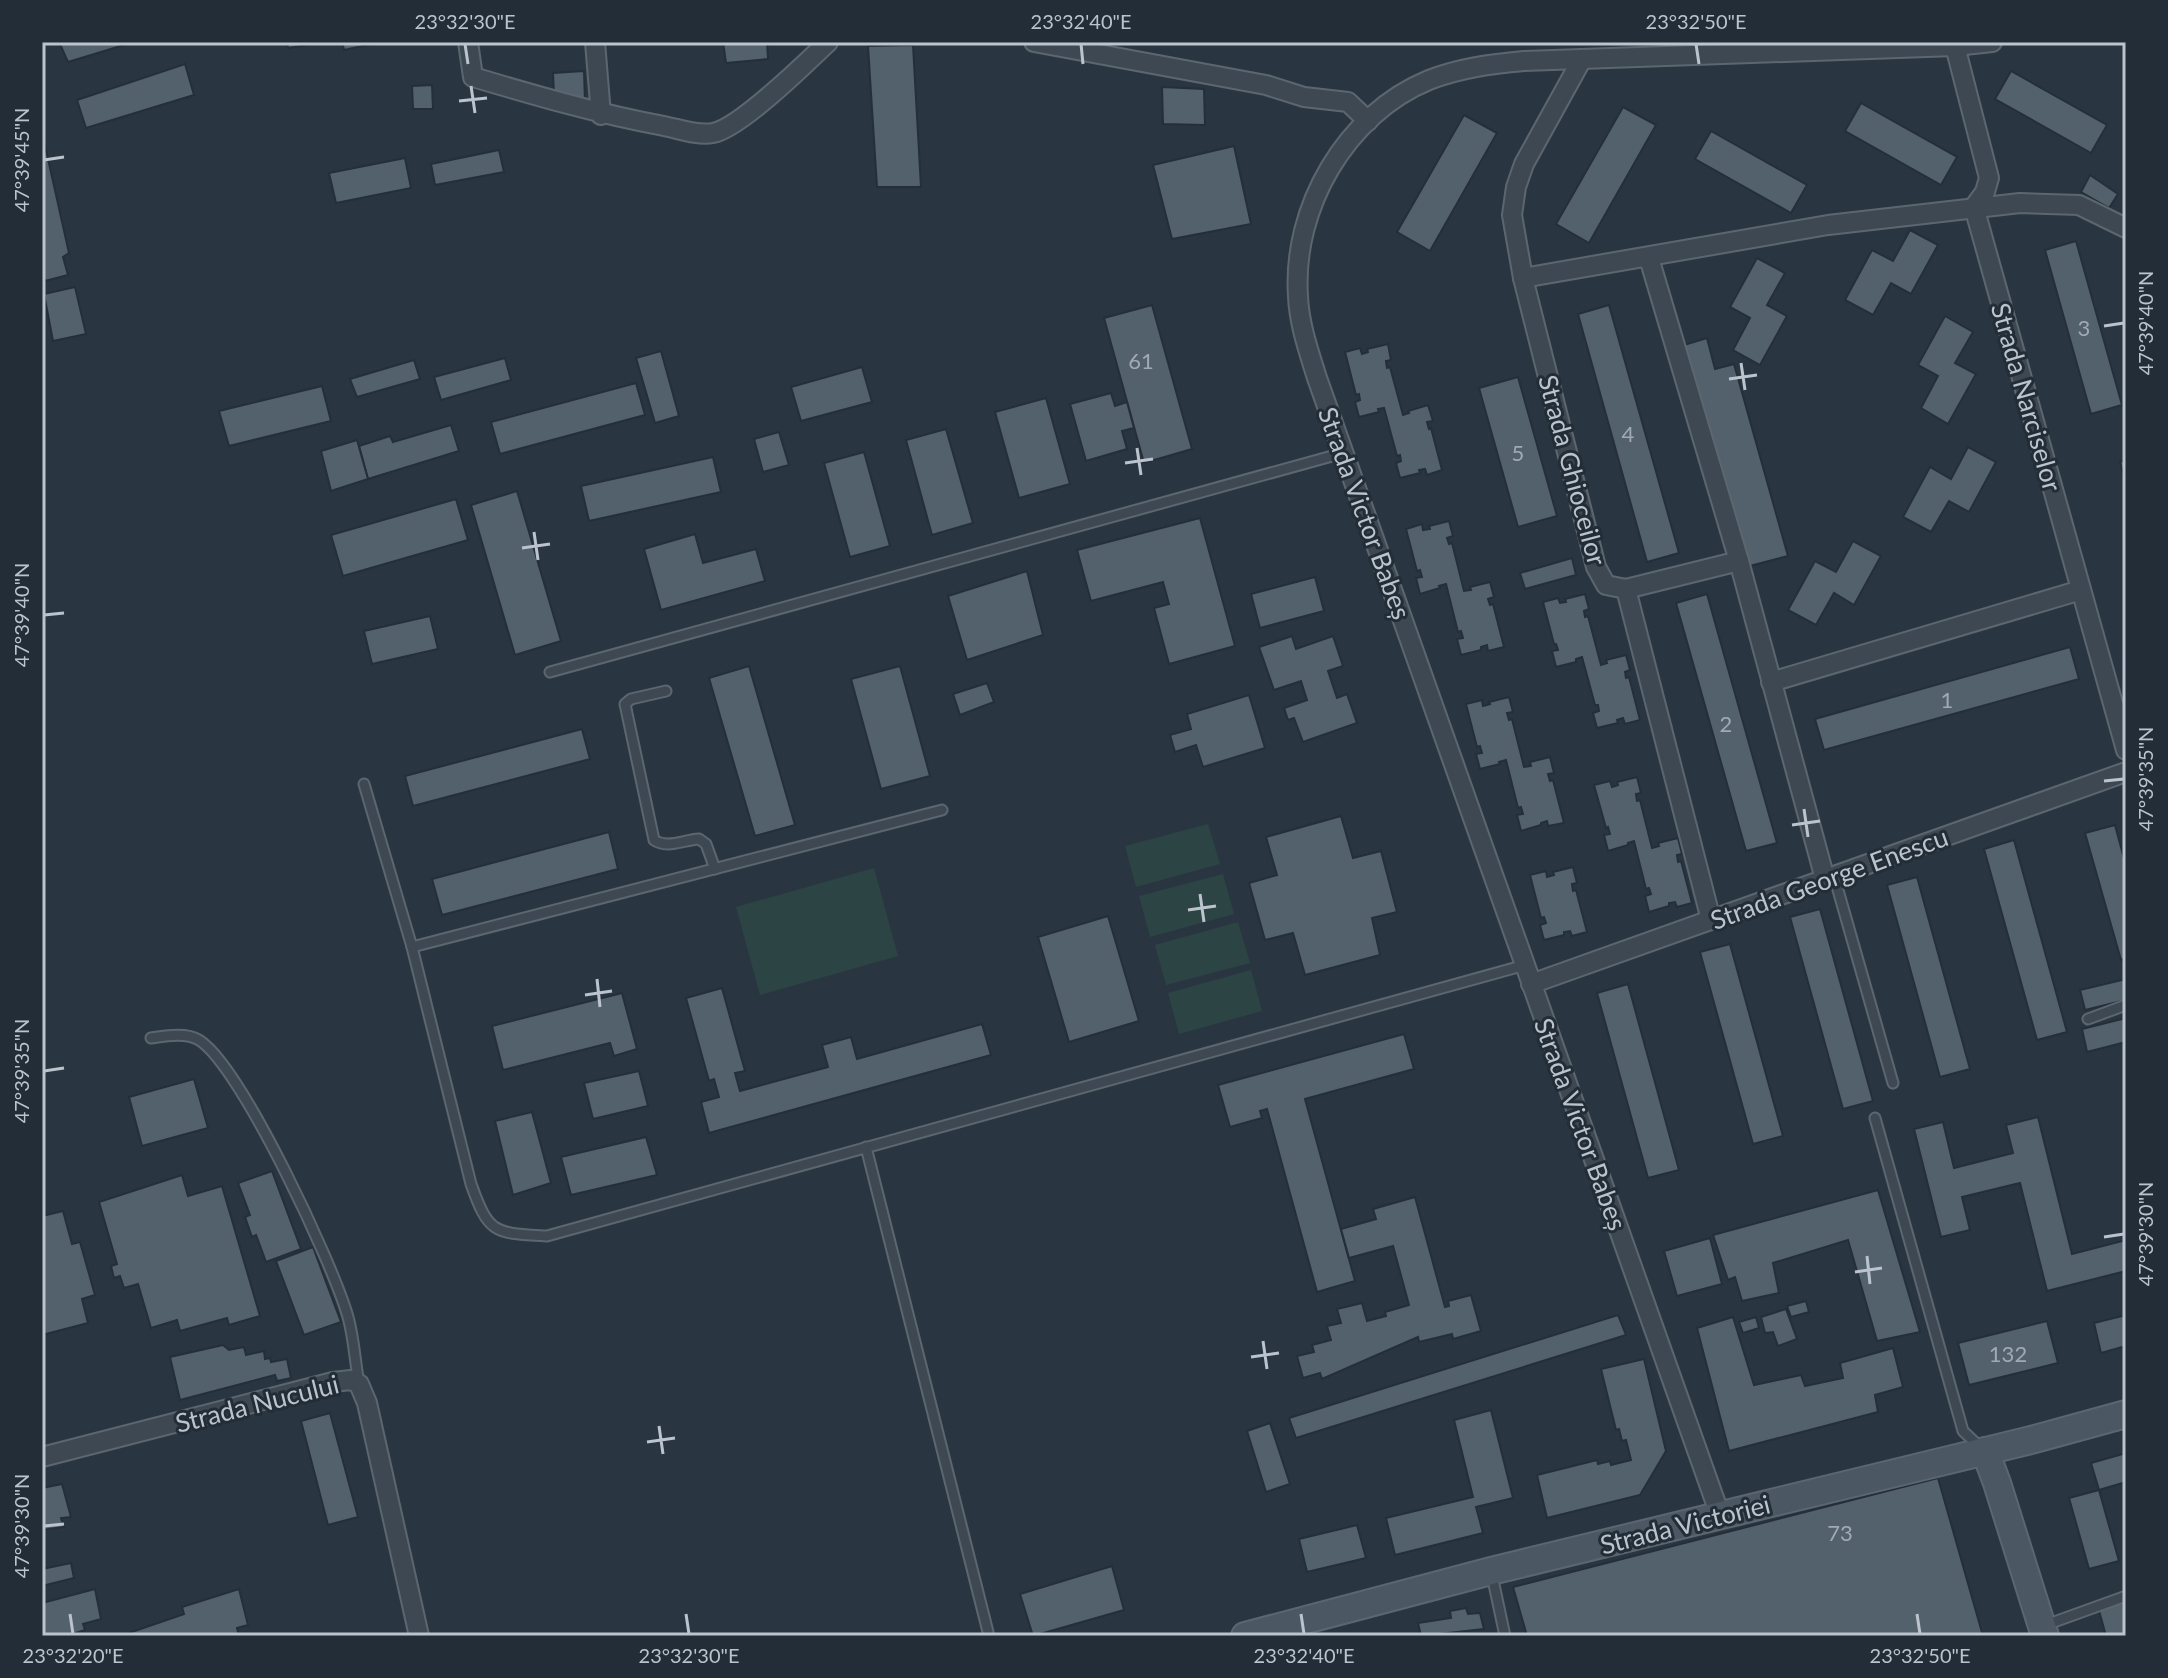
<svg xmlns="http://www.w3.org/2000/svg" width="2168" height="1678" viewBox="0 0 2168 1678" font-family="Lato,sans-serif">
  <rect width="100%" height="100%" fill="#293642"/>
  <g fill="#2c4444">
    <polygon points="1208,824 1220,864 1136,887 1125,846"/>
    <polygon points="874,868 898,956 760,995 736,907"/>
    <polygon points="1223,874 1234,914 1150,937 1139,896"/>
    <polygon points="1238,922 1250,963 1166,985 1155,945"/>
    <polygon points="1251,970 1262,1011 1179,1034 1168,993"/>
  </g>
  <g fill="#53616d" stroke="#242f39" stroke-width="2">
    <polygon points="59,42 134,42 68,62"/>
    <polygon points="287,42 322,42 322,43 288,48"/>
    <polygon points="342,42 377,42 377,43 344,50"/>
    <polygon points="723,42 767,42 768,59 726,63"/>
    <polygon points="913,45 921,187 877,187 868,46"/>
    <polygon points="185,64 194,95 86,128 77,100"/>
    <polygon points="584,71 585,102 554,95 553,73"/>
    <polygon points="2011,71 2107,125 2091,153 1995,99"/>
    <polygon points="432,85 433,109 413,109 412,86"/>
    <polygon points="1162,87 1204,89 1205,125 1163,124"/>
    <polygon points="1861,103 1957,157 1941,185 1845,131"/>
    <polygon points="1623,107 1656,125 1589,243 1556,224"/>
    <polygon points="1464,115 1497,133 1430,251 1397,232"/>
    <polygon points="1711,131 1807,185 1791,213 1695,159"/>
    <polygon points="42,132 69,253 63,257 68,275 45,281 42,270"/>
    <polygon points="1234,146 1251,224 1172,239 1153,165"/>
    <polygon points="499,150 504,172 435,185 431,164"/>
    <polygon points="405,158 411,188 336,203 329,173"/>
    <polygon points="2090,175 2118,194 2109,208 2081,192"/>
    <polygon points="1910,230 1938,245 1911,294 1891,283 1873,315 1845,300 1872,250 1893,261"/>
    <polygon points="2076,241 2122,405 2091,414 2045,250"/>
    <polygon points="1757,258 1785,273 1767,305 1787,316 1760,365 1733,350 1750,318 1730,307"/>
    <polygon points="75,287 86,334 53,341 44,294"/>
    <polygon points="1152,305 1192,449 1144,463 1104,318"/>
    <polygon points="1609,305 1679,553 1647,562 1578,314"/>
    <polygon points="1945,316 1973,332 1955,363 1976,374 1948,424 1921,408 1938,376 1918,365"/>
    <polygon points="1707,338 1715,369 1734,364 1788,556 1746,567 1684,345"/>
    <polygon points="1388,344 1391,360 1386,361 1387,368 1390,367 1403,415 1409,413 1408,411 1428,405 1433,421 1427,422 1429,429 1431,428 1442,470 1427,475 1425,469 1419,470 1420,473 1400,478 1396,463 1401,461 1400,455 1397,456 1384,408 1378,409 1379,412 1359,417 1355,402 1360,400 1359,394 1356,395 1345,352 1360,348 1362,354 1368,352 1367,349"/>
    <polygon points="661,351 679,416 655,423 636,358"/>
    <polygon points="505,358 511,380 441,400 434,377"/>
    <polygon points="414,360 420,379 357,397 350,379"/>
    <polygon points="862,367 872,402 801,421 791,387"/>
    <polygon points="1518,377 1557,516 1518,527 1479,388"/>
    <polygon points="636,383 645,415 500,454 491,422"/>
    <polygon points="322,386 331,421 229,446 219,411"/>
    <polygon points="1111,393 1115,406 1127,402 1134,428 1122,431 1127,449 1086,461 1070,404"/>
    <polygon points="1046,398 1070,484 1019,498 995,412"/>
    <polygon points="451,425 459,451 368,479 359,446 390,436 393,442"/>
    <polygon points="946,429 973,523 932,535 906,440"/>
    <polygon points="779,432 789,465 763,472 754,439"/>
    <polygon points="357,440 368,479 331,491 321,451"/>
    <polygon points="1968,447 1996,462 1969,512 1949,501 1931,532 1903,517 1930,467 1951,479"/>
    <polygon points="864,452 890,546 850,557 824,463"/>
    <polygon points="713,457 721,492 589,521 581,486"/>
    <polygon points="2126,460 2126,485 2120,462"/>
    <polygon points="517,491 561,641 515,655 471,505"/>
    <polygon points="456,499 468,540 343,576 331,535"/>
    <polygon points="1200,518 1235,646 1169,664 1154,608 1169,604 1163,582 1091,601 1077,550"/>
    <polygon points="1449,521 1453,536 1447,538 1449,544 1452,543 1464,591 1471,590 1470,587 1490,582 1494,597 1488,599 1490,605 1493,604 1504,647 1488,651 1487,645 1481,647 1481,650 1461,655 1457,639 1463,638 1461,631 1458,632 1446,584 1439,586 1440,588 1420,594 1416,578 1422,577 1420,570 1417,571 1406,529 1422,524 1423,530 1430,529 1429,526"/>
    <polygon points="695,534 703,563 756,549 765,581 661,610 644,549"/>
    <polygon points="1853,541 1881,556 1854,605 1834,593 1816,625 1788,610 1815,561 1836,572"/>
    <polygon points="1572,558 1576,575 1525,589 1520,573"/>
    <polygon points="1027,571 1043,635 967,660 948,596"/>
    <polygon points="1315,577 1324,611 1260,628 1251,594"/>
    <polygon points="1585,594 1589,609 1584,611 1585,617 1588,616 1601,665 1607,663 1606,660 1626,655 1630,670 1625,672 1626,678 1629,677 1640,720 1625,724 1623,718 1617,720 1618,723 1597,728 1593,713 1599,711 1598,705 1595,705 1582,657 1576,659 1576,662 1556,667 1552,651 1558,650 1556,644 1554,644 1543,602 1558,598 1560,603 1566,602 1565,599"/>
    <polygon points="1707,594 1777,843 1746,851 1676,603"/>
    <polygon points="430,616 438,649 372,664 364,631"/>
    <polygon points="1292,636 1296,649 1333,636 1343,666 1328,671 1337,698 1347,694 1357,723 1303,742 1294,718 1288,720 1284,708 1307,700 1301,681 1274,690 1259,647"/>
    <polygon points="2070,647 2079,679 1824,750 1815,719"/>
    <polygon points="749,666 795,825 755,836 709,678"/>
    <polygon points="900,666 930,776 881,789 851,679"/>
    <polygon points="987,683 994,702 960,715 953,694"/>
    <polygon points="1249,695 1265,748 1203,767 1196,745 1175,752 1170,735 1191,729 1187,714"/>
    <polygon points="1509,697 1513,712 1507,713 1509,720 1512,719 1524,767 1531,766 1530,762 1550,757 1554,773 1548,774 1550,781 1553,780 1564,823 1548,826 1547,821 1541,823 1541,825 1521,831 1517,815 1523,814 1521,807 1518,808 1506,760 1499,762 1500,764 1480,769 1476,754 1482,753 1480,746 1477,747 1466,704 1482,700 1483,706 1490,704 1489,702"/>
    <polygon points="582,729 590,759 413,806 405,776"/>
    <polygon points="1637,777 1641,793 1636,794 1637,801 1640,800 1652,848 1659,846 1658,843 1678,838 1682,854 1677,855 1678,862 1681,861 1692,903 1677,907 1675,902 1669,903 1669,906 1649,912 1645,896 1651,894 1649,888 1646,889 1634,841 1628,843 1628,845 1608,851 1604,835 1610,834 1608,827 1606,828 1594,785 1610,781 1612,787 1618,785 1617,782"/>
    <polygon points="1341,816 1353,858 1381,851 1397,912 1372,918 1380,955 1305,975 1293,933 1265,940 1249,883 1277,875 1266,837"/>
    <polygon points="2115,825 2126,866 2126,958 2121,960 2085,833"/>
    <polygon points="609,832 618,869 442,915 432,879"/>
    <polygon points="2014,840 2067,1032 2037,1040 1984,849"/>
    <polygon points="1573,867 1577,883 1572,884 1573,891 1576,890 1587,932 1572,936 1570,931 1564,932 1564,935 1544,940 1540,925 1546,923 1544,917 1541,918 1530,875 1546,871 1547,877 1554,875 1553,872"/>
    <polygon points="1917,877 1970,1069 1940,1077 1887,885"/>
    <polygon points="1820,909 1873,1101 1843,1109 1790,917"/>
    <polygon points="1108,916 1139,1021 1069,1042 1038,937"/>
    <polygon points="1730,944 1783,1136 1753,1144 1700,952"/>
    <polygon points="2126,979 2126,1000 2085,1010 2080,990"/>
    <polygon points="1628,984 1679,1170 1648,1178 1597,993"/>
    <polygon points="722,988 745,1071 735,1073 740,1091 828,1067 822,1045 851,1037 857,1059 982,1024 991,1055 709,1133 701,1102 719,1097 714,1079 709,1081 686,998"/>
    <polygon points="622,993 637,1049 614,1056 610,1043 503,1070 492,1026"/>
    <polygon points="2126,1018 2126,1042 2087,1052 2082,1029"/>
    <polygon points="1404,1034 1414,1069 1305,1099 1355,1281 1317,1292 1267,1109 1260,1111 1262,1118 1230,1127 1218,1085"/>
    <polygon points="639,1071 648,1106 593,1119 584,1083"/>
    <polygon points="194,1079 208,1128 142,1146 129,1097"/>
    <polygon points="532,1112 551,1183 513,1195 495,1121"/>
    <polygon points="2038,1117 2072,1254 2126,1240 2126,1271 2047,1291 2020,1183 1962,1197 1970,1230 1941,1237 1914,1129 1943,1122 1954,1168 2013,1153 2006,1125"/>
    <polygon points="646,1137 657,1175 571,1195 561,1157"/>
    <polygon points="272,1171 301,1249 266,1262 256,1235 252,1237 245,1217 250,1215 238,1183"/>
    <polygon points="182,1175 188,1196 222,1186 260,1316 229,1325 227,1318 180,1331 177,1320 151,1328 138,1284 124,1288 120,1276 114,1278 111,1266 117,1264 99,1202"/>
    <polygon points="1878,1190 1920,1332 1877,1341 1848,1240 1773,1263 1779,1293 1742,1301 1735,1277 1728,1280 1713,1235"/>
    <polygon points="1415,1197 1445,1307 1449,1306 1448,1301 1471,1295 1481,1331 1453,1339 1452,1334 1419,1342 1418,1337 1322,1379 1320,1373 1303,1378 1297,1356 1314,1352 1312,1345 1331,1340 1327,1326 1341,1323 1337,1309 1362,1303 1367,1321 1386,1316 1385,1312 1409,1305 1393,1246 1349,1258 1341,1229 1376,1219 1373,1209"/>
    <polygon points="63,1211 72,1244 80,1242 95,1295 82,1299 88,1323 42,1335 42,1216"/>
    <polygon points="1710,1238 1722,1284 1677,1296 1664,1251"/>
    <polygon points="313,1247 341,1322 304,1335 276,1261"/>
    <polygon points="1806,1301 1809,1312 1791,1317 1787,1306"/>
    <polygon points="1786,1309 1797,1339 1778,1346 1773,1332 1765,1333 1761,1317"/>
    <polygon points="1618,1315 1626,1335 1296,1438 1289,1418"/>
    <polygon points="2126,1315 2126,1346 2101,1353 2094,1323"/>
    <polygon points="1733,1317 1754,1385 1801,1375 1805,1386 1843,1378 1840,1363 1893,1348 1903,1387 1875,1395 1878,1412 1729,1451 1697,1328"/>
    <polygon points="1756,1317 1759,1328 1743,1333 1739,1322"/>
    <polygon points="2047,1321 2058,1363 1969,1385 1958,1343"/>
    <polygon points="223,1345 229,1350 244,1347 246,1355 264,1351 265,1359 270,1358 271,1362 287,1359 291,1378 277,1381 275,1375 180,1400 170,1357"/>
    <polygon points="1644,1359 1666,1451 1640,1495 1547,1518 1537,1475 1597,1460 1598,1464 1610,1461 1611,1465 1631,1460 1626,1440 1622,1441 1619,1429 1616,1430 1601,1369"/>
    <polygon points="1491,1410 1513,1498 1476,1507 1483,1533 1395,1555 1386,1518 1473,1497 1454,1420"/>
    <polygon points="330,1413 358,1517 328,1525 301,1421"/>
    <polygon points="1270,1423 1290,1484 1266,1492 1247,1431"/>
    <polygon points="2126,1453 2126,1482 2099,1490 2091,1463"/>
    <polygon points="1938,1478 1983,1636 1527,1636 1513,1587"/>
    <polygon points="62,1484 71,1517 61,1518 64,1527 42,1530 42,1488"/>
    <polygon points="2099,1490 2119,1561 2089,1569 2069,1498"/>
    <polygon points="1357,1525 1366,1558 1307,1572 1299,1539"/>
    <polygon points="71,1563 74,1578 42,1586 42,1569"/>
    <polygon points="1112,1566 1124,1610 1033,1636 1020,1594"/>
    <polygon points="95,1589 101,1619 83,1624 85,1630 67,1636 42,1636 42,1603"/>
    <polygon points="239,1589 248,1625 237,1628 239,1636 120,1636 184,1614 182,1607"/>
    <polygon points="2126,1599 2126,1636 2106,1636 2098,1607"/>
    <polygon points="1466,1608 1468,1614 1480,1613 1484,1629 1421,1636 1418,1623 1451,1618 1450,1611"/>
  </g>
  <g fill="none" stroke-linecap="round" stroke-linejoin="round">
    <g stroke="#5c666f" stroke-width="13">
      <g id="lane">
        <polyline points="550,672 1343,453"/>
        <path d="M666,691L631,699L625,704L654,840C667,849 683,840 699,839L706,844L715,869"/>
        <path d="M364,784L412,947L471,1184C489,1235 495,1233 547,1236L1525,965"/>
        <polyline points="1834,876 1893,1083"/>
        <polyline points="412,947 942,810"/>
        <polyline points="2088,1019 2126,1005"/>
        <path d="M151,1038C165,1036 186,1032 199,1040C241,1066 333,1264 348,1317C354,1338 355,1362 359,1384"/>
        <polyline points="1875,1118 1963,1431 1982,1449"/>
        <polyline points="866,1147 989,1636"/>
        <polyline points="1492,1575 1505,1636"/>
        <polyline points="2043,1626 2126,1596"/>
      </g>
    </g>
    <g stroke="#5c666f" stroke-width="22">
      <g id="street">
        <path d="M468,42L473,77C537,96 599,114 664,126C679,129 698,136 713,133C740,128 806,63 828,42"/>
        <polyline points="595,42 601,115"/>
        <polyline points="1034,42 1266,85 1304,97 1348,102 1368,121"/>
        <polyline points="1955,46 1989,178 1985,192 1974,207 2126,750"/>
        <polyline points="1582,59 1524,164 1516,187 1512,215 1523,278 1596,567 1606,585 1626,589 1711,920"/>
        <polyline points="1649,258 1739,561 1825,879"/>
        <polyline points="1523,278 1828,225 2020,203 2079,205 2126,228"/>
        <polyline points="1626,589 1739,561"/>
        <polyline points="1771,682 2081,590"/>
        <polyline points="1531,984 2126,772"/>
        <polyline points="42,1457 333,1382 351,1380 359,1384 367,1403 419,1636"/>
        <path d="M1720,1515L1317,378C1309,352 1299,324 1298,296C1292,208 1346,114 1429,80C1460,68 1491,64 1524,61L1955,46L1992,42"/>
      </g>
    </g>
    <g stroke="#5c666f" stroke-width="30">
      <g id="secondary">
        <polyline points="1985,1451 1997,1483 2045,1636"/>
        <polyline points="1245,1636 1491,1571 2031,1440 2126,1414"/>
      </g>
    </g>
    <use href="#lane" stroke="#3e4852" stroke-width="9"/>
    <use href="#street" stroke="#3e4852" stroke-width="18"/>
    <use href="#secondary" stroke="#4c5764" stroke-width="26"/>
  </g>
  <path fill="none" stroke="#bbc3cc" stroke-width="3" d="M465,44L468,64M1081,44L1083,64M1696,44L1699,64M471,86L475,113M459,101L487,98M44,160L64,157M2104,326L2124,323M1741,363L1745,390M1729,379L1757,375M1137,448L1141,475M1125,463L1153,459M534,532L538,560M522,548L550,544M44,615L64,613M2104,781L2124,779M1804,809L1808,837M1792,825L1820,821M1200,894L1204,922M1188,910L1216,906M597,979L600,1007M585,995L612,991M44,1071L64,1068M2104,1237L2124,1234M1867,1256L1870,1284M1855,1272L1882,1268M1263,1341L1267,1369M1251,1357L1279,1353M659,1426L663,1454M647,1442L675,1438M44,1526L64,1524M70,1614L73,1634M686,1614L689,1634M1301,1614L1304,1634M1917,1614L1920,1634"/>
  <g text-anchor="middle" dominant-baseline="central" stroke-width="6" stroke-linejoin="round" paint-order="stroke">
    <g font-size="22" fill="#a1aab4">
      <text x="2084" y="327">3</text>
      <text x="1141" y="360">61</text>
      <text x="1628" y="433">4</text>
      <text x="1518" y="452">5</text>
      <text x="1947" y="699">1</text>
      <text x="1726" y="723">2</text>
      <text x="2008" y="1353">132</text>
      <text x="1840" y="1532">73</text>
    </g>
    <g font-size="26" fill="#bbc3cc" stroke="#222d37">
      <text transform="translate(2027 397) rotate(74)">Strada Narciselor</text>
      <text transform="translate(1573 470) rotate(75)">Strada Ghioceilor</text>
      <text transform="translate(1365 513) rotate(70)">Strada Victor Babeș</text>
      <text transform="translate(1829 878) rotate(-20)">Strada George Enescu</text>
      <text transform="translate(1581 1124) rotate(70)">Strada Victor Babeș</text>
      <text transform="translate(257 1403) rotate(-14)">Strada Nucului</text>
      <text transform="translate(1685 1524) rotate(-14)">Strada Victoriei</text>
    </g>
  </g>
  <rect width="2168" height="1678" fill="none" stroke="#222d37" stroke-width="88"/>
  <rect x="44" y="44" width="2080" height="1590" fill="none" stroke="#bbc3cc" stroke-width="3"/>
  <g font-size="20" text-anchor="middle" fill="#bbc3cc">
    <text x="465" y="29">23°32'30"E</text>
    <text x="1081" y="29">23°32'40"E</text>
    <text x="1696" y="29">23°32'50"E</text>
    <text transform="translate(22 160) rotate(-90)" y="7">47°39'45"N</text>
    <text transform="translate(2146 323) rotate(-90)" y="7">47°39'40"N</text>
    <text transform="translate(22 615) rotate(-90)" y="7">47°39'40"N</text>
    <text transform="translate(2146 779) rotate(-90)" y="7">47°39'35"N</text>
    <text transform="translate(22 1071) rotate(-90)" y="7">47°39'35"N</text>
    <text transform="translate(2146 1234) rotate(-90)" y="7">47°39'30"N</text>
    <text transform="translate(22 1526) rotate(-90)" y="7">47°39'30"N</text>
    <text x="73" y="1663">23°32'20"E</text>
    <text x="689" y="1663">23°32'30"E</text>
    <text x="1304" y="1663">23°32'40"E</text>
    <text x="1920" y="1663">23°32'50"E</text>
  </g>
</svg>
